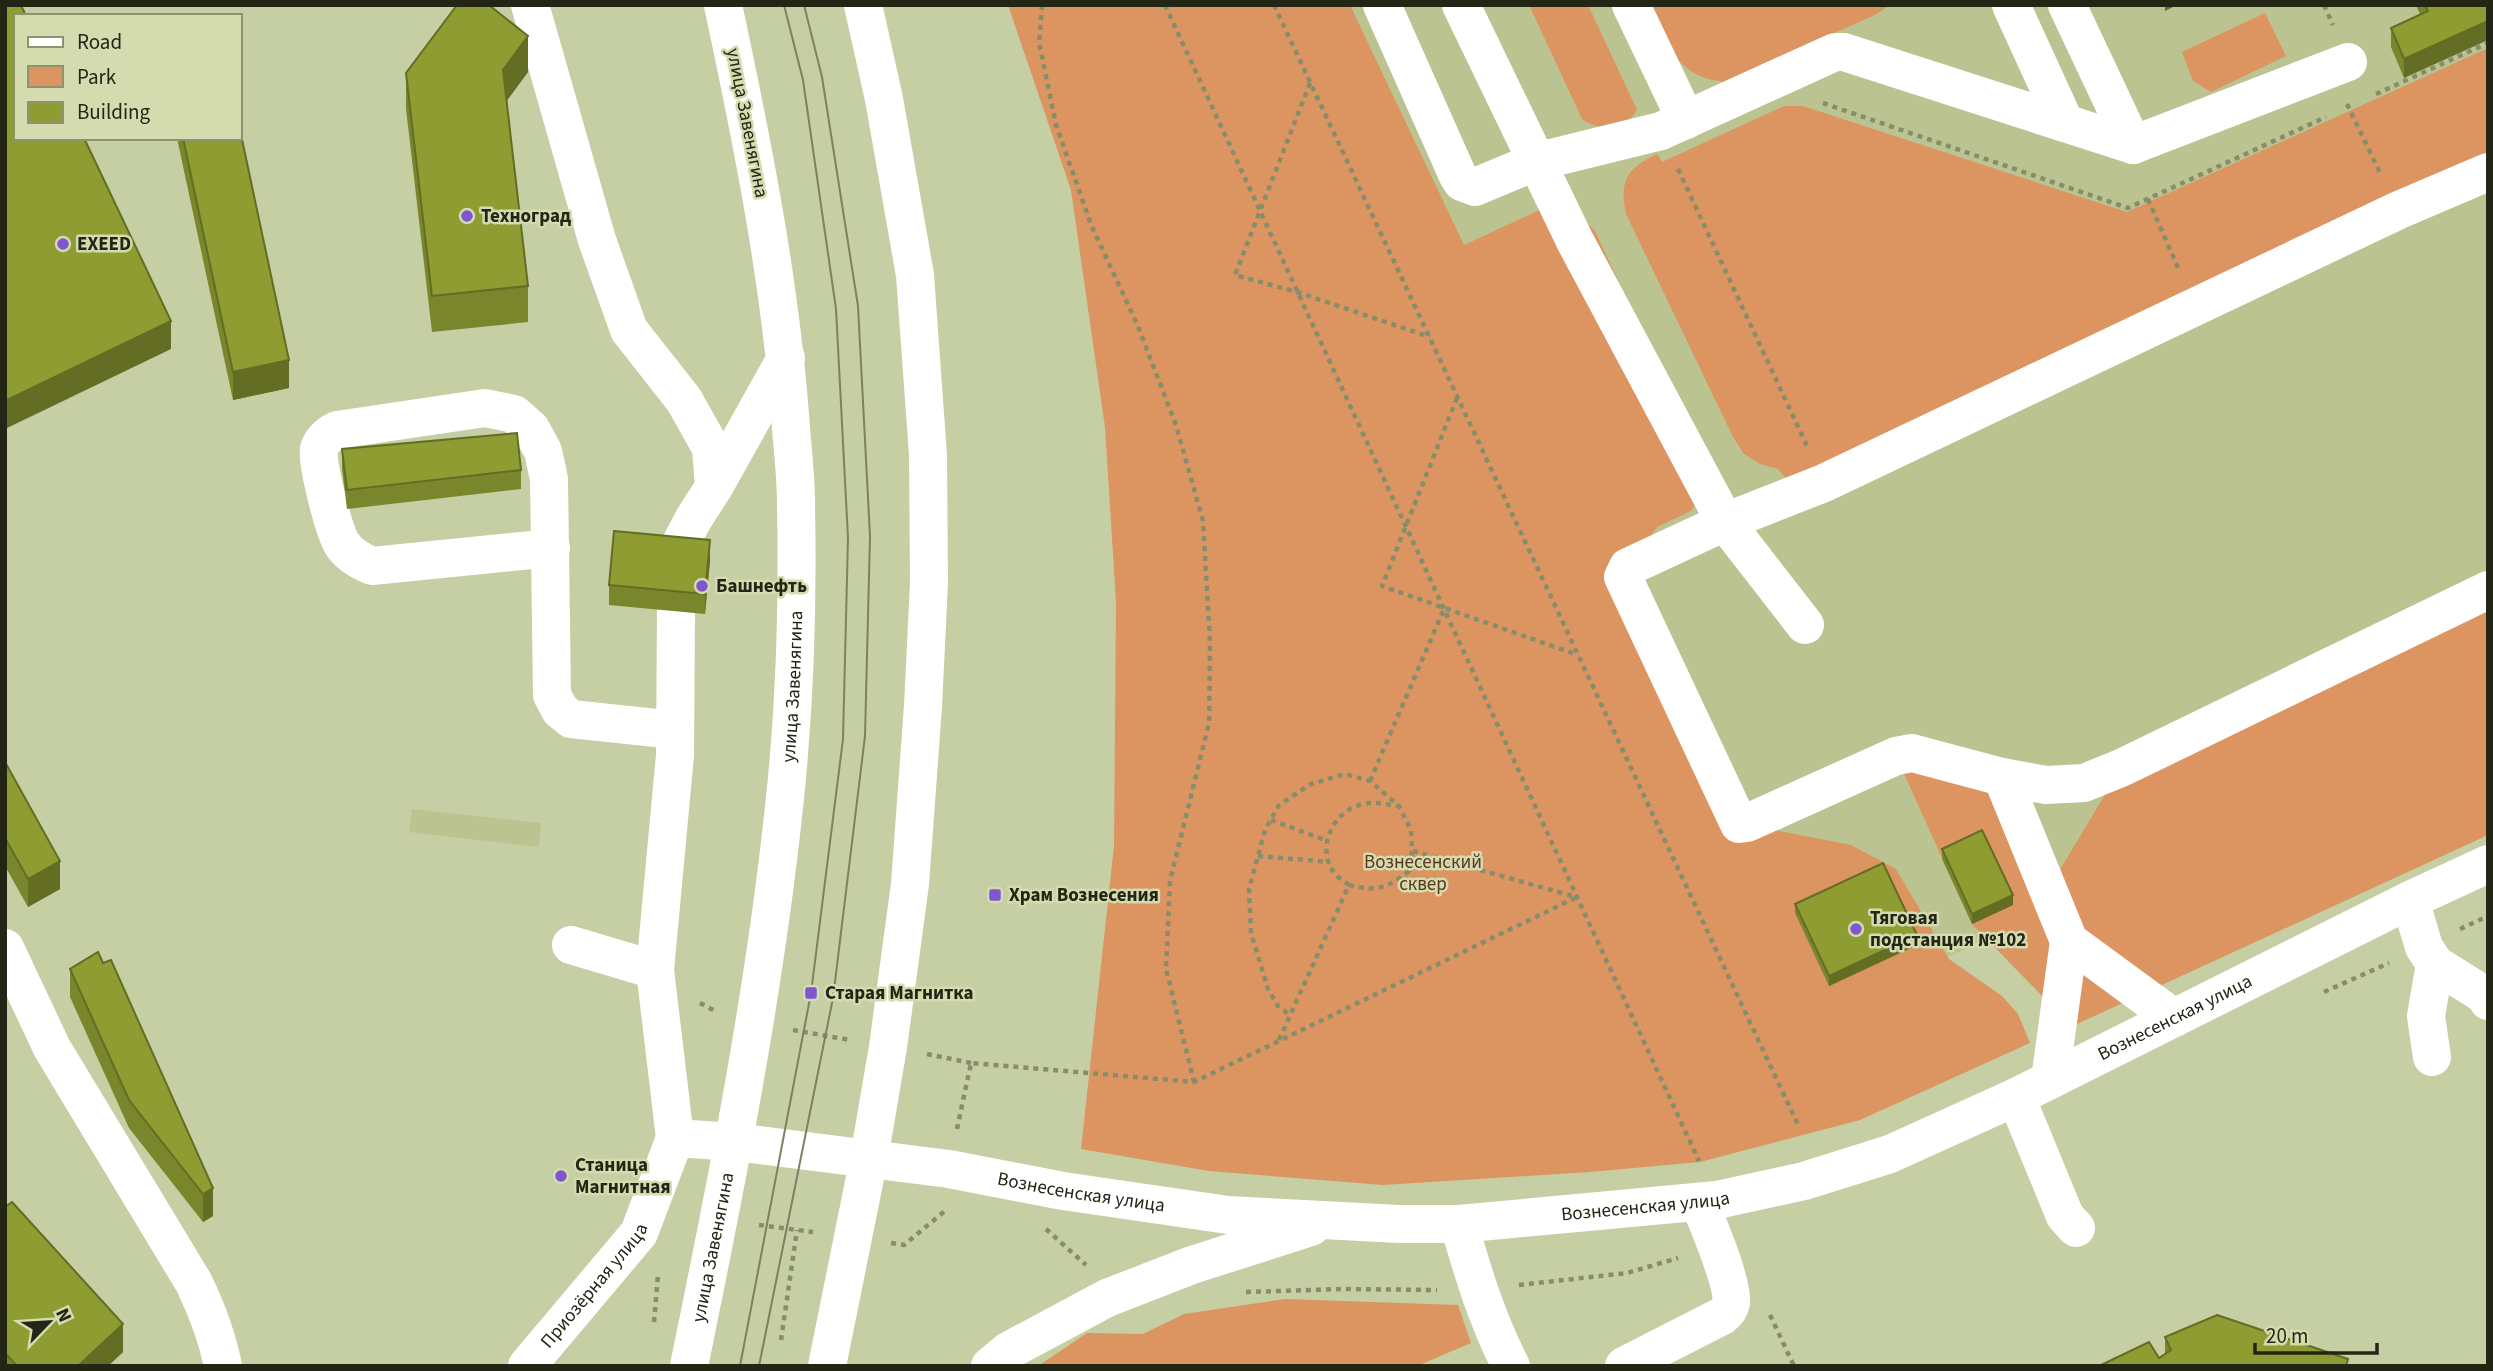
<svg xmlns="http://www.w3.org/2000/svg" width="2493" height="1371" viewBox="0 0 2493 1371" font-family="'Source Sans 3',sans-serif">
  <rect width="100%" height="100%" fill="#c6cea3"/>
  <g fill="#bbc491">
    <polygon points="1257,5 2488,5 2488,707 1790,1030"/>
    <polygon points="412,809 541,823 539,847 409,832"/>
  </g>
  <g fill="#dc9460">
    <polygon points="1008,5 1350,5 1464,245 1546,207 1581,216 1595,231 1702,462 1706,488 1691,511 1657,527 1624,573 1739,823 1851,845 1896,869 1949,959 2002,996 2018,1014 2030,1043 1860,1120 1700,1162 1590,1172 1383,1185 1209,1171 1081,1149 1114,846 1116,602 1105,427 1071,190"/>
    <path d="M1529,5H1588L1637,110C1626,130 1599,132 1582,119Z"/>
    <path d="M1651,5H1890L1875,15L1725,82C1674,76 1670,46 1651,5Z"/>
    <polygon points="2265,13 2286,56 2211,92 2193,81 2182,52"/>
    <path d="M2488,48V172L1799,494L1778,469L1760,464L1744,454L1733,437L1626,214C1619,181 1627,168 1657,154L1662,162L1784,106H1803L2127,212Z"/>
    <polygon points="2488,587 2488,835 2077,1024 2046,1000 1972,924 1896,756 2002,777 2052,883 2121,768"/>
    <polygon points="1285,1299 1458,1305 1471,1343 1417,1366 1038,1366 1087,1333 1143,1334 1184,1314"/>
  </g>
  <g fill="none" stroke-linecap="round" stroke-linejoin="round">
    <g stroke="#868d6c" stroke-width="4.5" stroke-dasharray="5 5" stroke-linecap="butt">
      <polyline points="1042,5 1039,42 1056,125 1092,227 1137,324 1176,425 1203,521 1210,642 1209,723 1170,881 1166,969 1194,1082"/>
      <polyline points="1165,5 1699,1161"/>
      <polyline points="1274,5 1799,1127"/>
      <polyline points="2324,5 2333,25"/>
      <polyline points="1310,83 1235,275 1297,292 1430,337"/>
      <polyline points="2376,94 2488,43"/>
      <polyline points="1823,103 2128,208 2326,117"/>
      <polyline points="2347,104 2381,175"/>
      <polyline points="1678,169 1807,446"/>
      <polyline points="2148,199 2179,270"/>
      <polyline points="1457,398 1382,586 1578,655"/>
      <polyline points="1370,781 1444,609"/>
      <polyline points="1271,820 1328,841"/>
      <polyline points="1413,851 1576,897"/>
      <polyline points="1258,856 1330,862"/>
      <path d="M1349,885C1345,882 1340,879 1336,875C1315,851 1331,814 1359,805C1372,801 1385,804 1397,806"/>
      <polyline points="2460,929 2488,916"/>
      <polyline points="2324,992 2389,963"/>
      <polyline points="700,1003 717,1012"/>
      <polyline points="793,1030 850,1040"/>
      <path d="M1279,1040L1349,885C1378,892 1387,888 1409,871L1412,850L1411,830L1399,806L1370,781L1345,774L1311,784L1279,805L1265,830L1249,889L1251,933L1268,989L1278,1006L1291,1016"/>
      <polyline points="927,1054 971,1063"/>
      <polyline points="957,1129 971,1063 1194,1082 1577,897"/>
      <polyline points="759,1225 813,1232"/>
      <polyline points="1046,1229 1086,1265"/>
      <polyline points="891,1243 904,1245 946,1210"/>
      <polyline points="1519,1285 1627,1273 1678,1258"/>
      <polyline points="1246,1292 1343,1289 1437,1290"/>
      <polyline points="1770,1315 1794,1366"/>
      <polyline points="654,1322 658,1275"/>
      <polyline points="781,1340 797,1230"/>
    </g>
    <g stroke="#fff" stroke-width="38">
      <polyline points="530,5 597,240 629,330 684,400 711,448 714,487 694,518 674,556"/>
      <polyline points="1382,5 1458,176 1462,182 1475,187 1535,162 1661,131 1835,52 1844,52 2133,145 2348,62"/>
      <polyline points="1461,5 1575,241 1725,522 1805,625"/>
      <polyline points="1631,5 1686,120"/>
      <polyline points="2011,5 2065,123"/>
      <polyline points="2067,5 2133,145"/>
      <polyline points="2488,172 2399,210 1824,483 1725,522 1628,567 1623,577 1739,824 1747,823 1896,756 1912,753 2002,777 2046,785 2084,783 2121,768 2488,590"/>
      <polyline points="714,487 786,358"/>
      <path d="M551,548L372,566C360,561 349,555 342,544C334,531 316,462 319,449C322,439 329,434 337,430L485,408L514,414L531,429L543,451L549,479L552,695L560,710L571,719L675,730"/>
      <polyline points="2002,777 2069,941 2174,1018"/>
      <polyline points="2410,900 2424,947 2435,964 2486,996 2488,1001"/>
      <polyline points="571,945 655,970 675,1138"/>
      <path d="M5,948L52,1048L194,1283C207,1310 217,1336 223,1366"/>
      <polyline points="655,970 675,755 676,611"/>
      <polyline points="2432,1057 2426,1016 2435,964"/>
      <polyline points="2050,1080 2069,941"/>
      <polyline points="2016,1097 2065,1216 2076,1228"/>
      <path d="M1459,1224C1473,1273 1487,1320 1511,1366"/>
      <path id="s1" d="M527,1366L639,1233L675,1138L735,1142"/>
      <path d="M1624,1366L1722,1316C1726,1313 1730,1309 1731,1303C1734,1285 1707,1221 1699,1202"/>
    </g>
    <g stroke="#fff" stroke-width="38">
      <path id="s2" d="M735,1142L949,1169L1063,1191L1228,1215L1399,1224H1459L1717,1200L1804,1181L1890,1154L2016,1097L2410,900L2488,864"/>
      <path id="s3" d="M689,1366C727,1181 764,996 784,807C795,707 798,605 796,504C796,478 793,453 791,428C781,285 753,145 723,5"/>
      <polyline points="827,1366 869,1158 888,1047 910,884 923,706 929,583 928,455 915,275 884,99 863,5"/>
      <polyline points="990,1366 1008,1351 1107,1298 1192,1265 1311,1227"/>
    </g>
    <g stroke="#7c8162" stroke-width="2">
      <polyline points="740,1366 811,993 843,739 848,538 836,309 803,80 784,5"/>
      <polyline points="759,1366 833,998 865,736 870,536 858,306 822,77 804,5"/>
    </g>
  </g>
  <g fill="#7a862b">
    <polygon points="2416,5 2488,5 2404,78 2391,47 2391,28 2420,14"/>
    <polygon points="528,72 506,101 528,286 528,322 432,332 406,109 406,73"/>
    <polygon points="177,138 240,138 289,388 233,400"/>
    <polygon points="342,449 521,470 521,489 347,509 342,469"/>
    <polygon points="710,560 705,614 609,605 609,585"/>
    <polygon points="5,762 60,889 28,907 5,866"/>
    <polygon points="1942,849 2013,905 1972,924 1942,859"/>
    <polygon points="1795,904 1917,945 1829,986 1795,913"/>
    <polygon points="98,952 213,1216 203,1222 129,1128 70,997 70,969"/>
    <polygon points="5,1207 123,1352 108,1366 5,1366"/>
    <polygon points="2165,1337 2348,1366 2159,1358 2165,1354"/>
  </g>
  <g fill="#636d23">
    <polygon points="2165,5 2177,5 2165,11"/>
    <polygon points="2488,21 2488,40 2404,78 2404,59"/>
    <polygon points="528,36 528,72 503,106 503,70"/>
    <polygon points="171,321 171,349 5,429 5,401"/>
    <polygon points="289,360 289,388 233,400 233,372"/>
    <polygon points="710,540 710,560 705,614 705,594"/>
    <polygon points="60,861 60,889 28,907 28,879"/>
    <polygon points="2013,895 2013,905 1972,924 1972,914"/>
    <polygon points="1917,935 1917,945 1829,986 1829,976"/>
    <polygon points="213,1188 213,1216 203,1222 203,1194"/>
    <polygon points="123,1324 123,1352 108,1366 78,1366"/>
  </g>
  <g fill="#8e9c32" stroke="#636d23" stroke-width="2">
    <polygon points="5,5 21,5 26,16 16,16 16,138 84,138 171,321 5,401"/>
    <polygon points="457,5 489,5 528,36 503,70 528,286 432,296 406,73"/>
    <polygon points="2425,5 2488,5 2488,21 2404,59 2391,28 2428,11"/>
    <polygon points="240,130 289,360 233,372 183,138 240,138"/>
    <polygon points="517,433 521,470 347,490 342,449"/>
    <polygon points="614,531 710,540 705,594 609,585"/>
    <polygon points="5,762 60,861 28,879 5,838"/>
    <polygon points="1982,830 2013,895 1972,914 1942,849"/>
    <polygon points="1883,863 1917,935 1829,976 1795,904"/>
    <polygon points="98,952 103,963 111,960 213,1188 203,1194 129,1100 70,969"/>
    <polygon points="12,1202 123,1324 78,1366 17,1366 5,1353 5,1207"/>
    <polygon points="2217,1315 2348,1359 2346,1366 2099,1366 2149,1342 2159,1358 2171,1350 2165,1337"/>
  </g>
  <g fill="#8055ce" stroke="#d3dbaf" stroke-width="2.5">
    <circle cx="467" cy="216" r="7"/>
    <circle cx="63" cy="244" r="7"/>
    <circle cx="702" cy="586" r="7"/>
    <rect x="988" y="888" width="14" height="14" rx="3.5"/>
    <circle cx="1856" cy="929" r="7"/>
    <rect x="804" y="986" width="14" height="14" rx="3.5"/>
    <circle cx="561" cy="1176" r="7"/>
  </g>
  <g text-anchor="middle" dominant-baseline="central" stroke-width="5" stroke-linejoin="round" paint-order="stroke">
    <g font-size="19" fill="#232615" stroke="#d3dbaf">
      <text transform="translate(747 123) rotate(79)">улица Завенягина</text>
      <text stroke="none"><textPath href="#s3" startOffset="688">улица Завенягина</textPath></text>
      <text stroke="none"><textPath href="#s2" startOffset="1484">Вознесенская улица</textPath></text>
      <text stroke="none"><textPath href="#s2" startOffset="350">Вознесенская улица</textPath></text>
      <text stroke="none"><textPath href="#s2" startOffset="917">Вознесенская улица</textPath></text>
      <text stroke="none"><textPath href="#s3" startOffset="121">улица Завенягина</textPath></text>
      <text stroke="none"><textPath href="#s1" startOffset="105">Приозёрная улица</textPath></text>
    </g>
    <g font-size="19" font-weight="bold" fill="#232615" stroke="#d3dbaf" text-anchor="start">
      <text x="481" y="216">Техноград</text>
      <text x="77" y="244">EXEED</text>
      <text x="716" y="586">Башнефть</text>
      <text x="1009" y="895">Храм Вознесения</text>
      <text x="1870" y="918">Тяговая<tspan x="1870" dy="22">подстанция №102</tspan></text>
      <text x="825" y="993">Старая Магнитка</text>
      <text x="575" y="1165">Станица<tspan x="575" dy="22">Магнитная</tspan></text>
    </g>
    <g font-size="19" fill="#5b381d" stroke="#d3dbaf">
      <text x="1423" y="862">Вознесенский<tspan x="1423" dy="22">cквер</tspan></text>
    </g>
  </g>
  <rect width="2493" height="1371" fill="none" stroke="#232615" stroke-width="14"/>
  <rect x="14" y="14" width="228" height="126" fill="#d3dbaf" stroke="#8d9371" stroke-width="2"/>
  <rect x="28" y="37" width="35" height="10" fill="#ffffff" stroke="#8d9371" stroke-width="2"/>
  <text x="77" y="49" font-size="21" fill="#232615">Road</text>
  <rect x="28" y="66" width="35" height="21" fill="#dc9460" stroke="#8d9371" stroke-width="2"/>
  <text x="77" y="84" font-size="21" fill="#232615">Park</text>
  <rect x="28" y="102" width="35" height="21" fill="#8e9c32" stroke="#8d9371" stroke-width="2"/>
  <text x="77" y="119" font-size="21" fill="#232615">Building</text>
  <g transform="translate(49 1322) rotate(65)" stroke="#d3dbaf" stroke-width="5" paint-order="stroke">
  <path d="M0-5L12 26L0 18L-12 26Z" fill="#232615"/>
  <text y="-10" font-size="19" font-weight="bold" text-anchor="middle" fill="#232615">N</text>
  </g>
  <path d="M2255 1343v10h122v-10" fill="none" stroke="#232615" stroke-width="3.5"/>
  <text x="2266" y="1343" font-size="21" fill="#232615" stroke="#d3dbaf" stroke-width="5" paint-order="stroke">20 m</text>
</svg>
